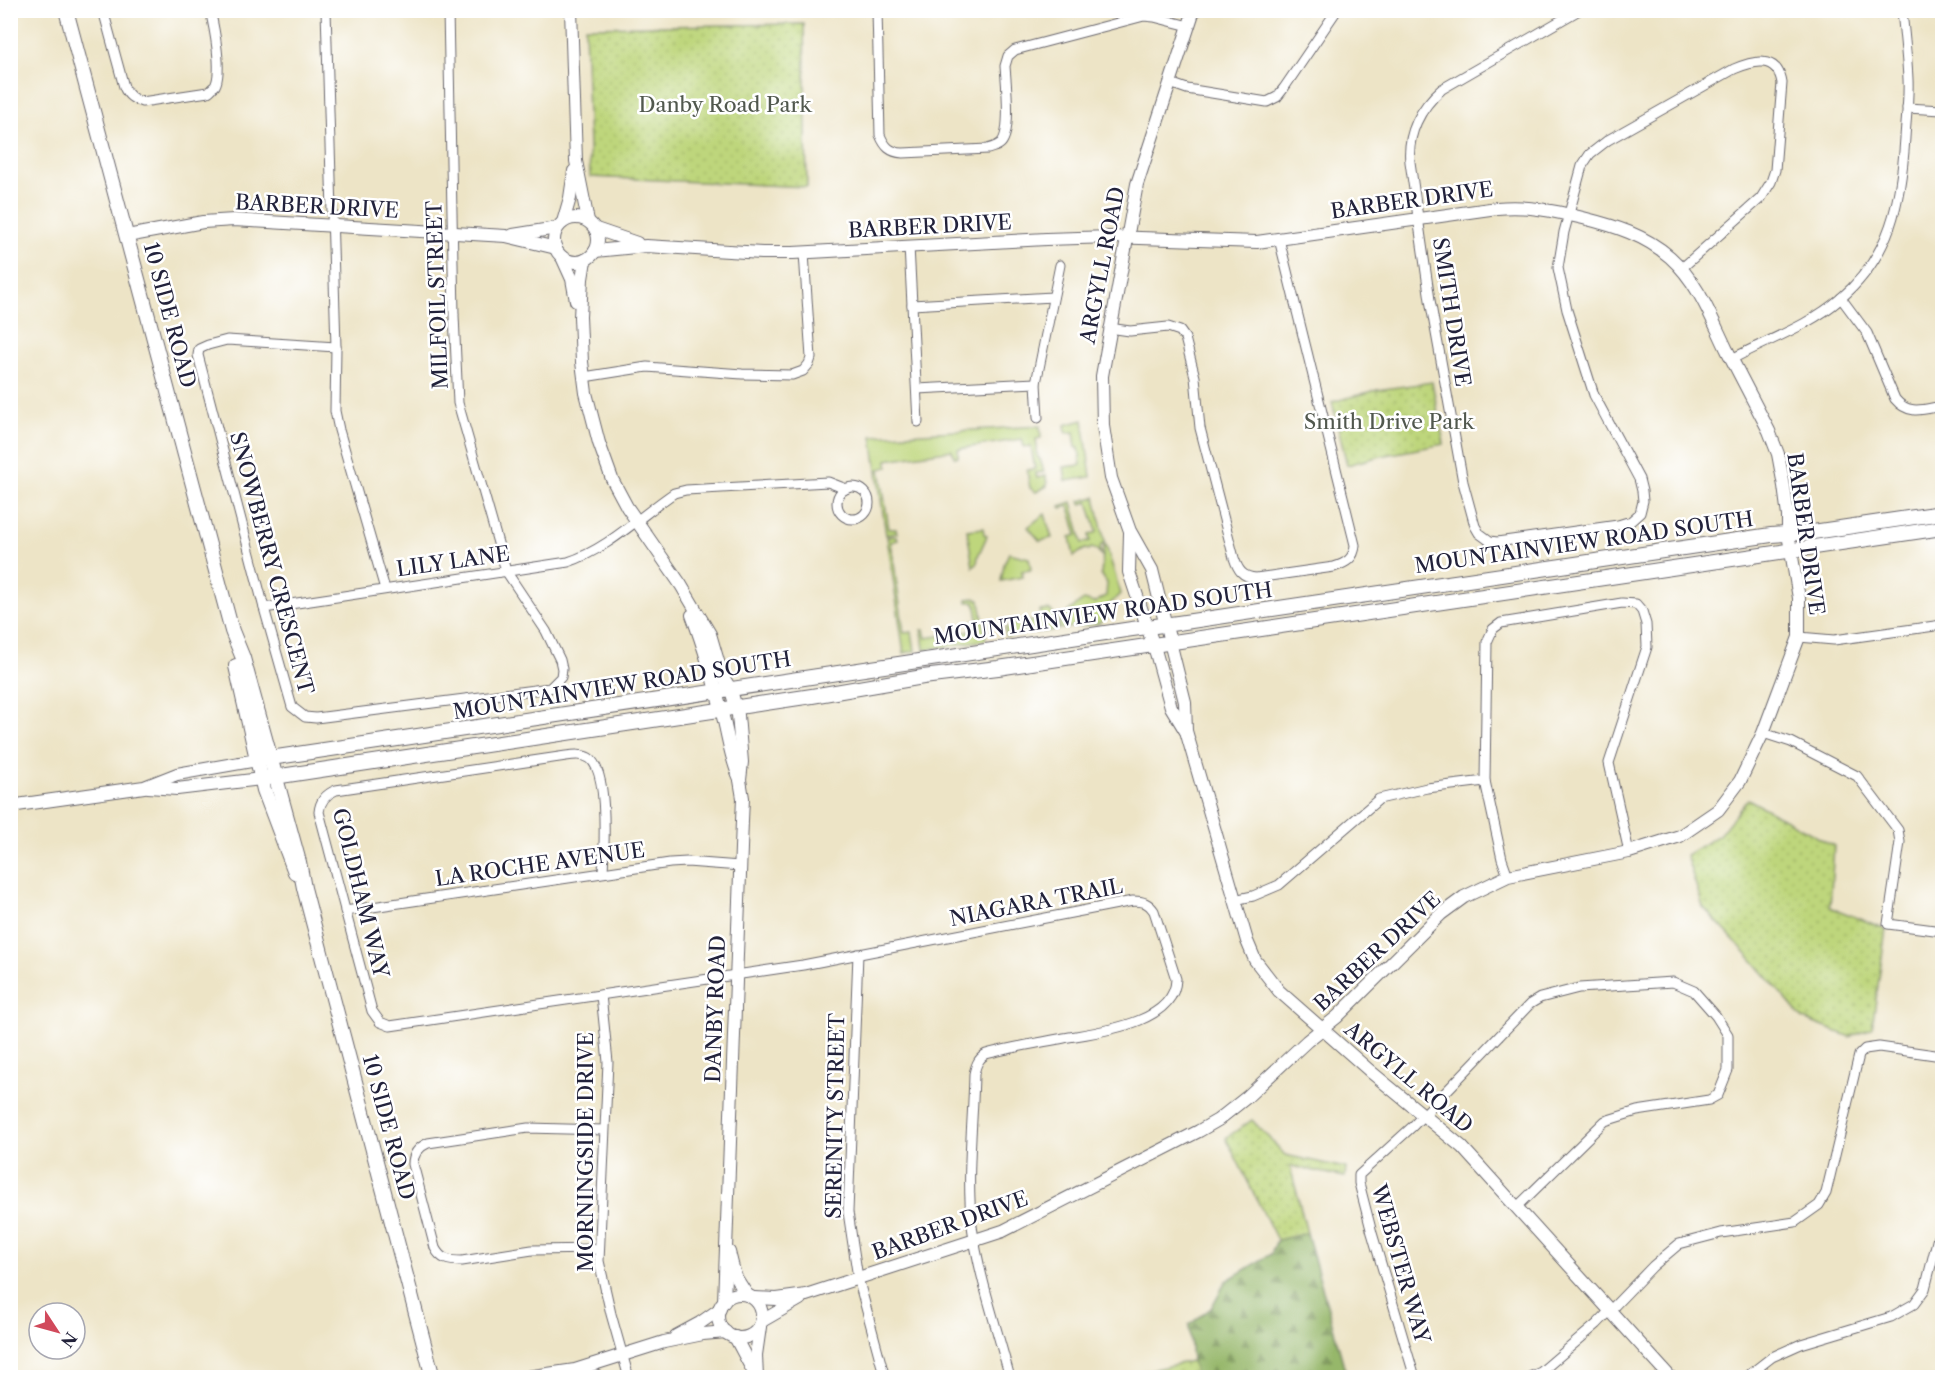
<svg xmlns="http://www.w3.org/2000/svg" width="1953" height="1388" viewBox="0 0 1953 1388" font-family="'Libre Caslon Text',serif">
  <defs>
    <pattern id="forest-firs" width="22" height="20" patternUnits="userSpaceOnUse" patternTransform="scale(1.5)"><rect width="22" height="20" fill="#96b76b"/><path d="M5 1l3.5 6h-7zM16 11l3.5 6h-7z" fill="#7a9459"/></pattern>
    <pattern id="park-dots" width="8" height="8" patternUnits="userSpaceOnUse" patternTransform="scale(1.5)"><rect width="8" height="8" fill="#bed67b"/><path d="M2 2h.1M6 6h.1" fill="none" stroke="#a3b76b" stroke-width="1.8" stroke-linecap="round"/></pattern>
  </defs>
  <rect width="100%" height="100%" fill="#fff"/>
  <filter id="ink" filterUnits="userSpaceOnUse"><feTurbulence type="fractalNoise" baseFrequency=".0167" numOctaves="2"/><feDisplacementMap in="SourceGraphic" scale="12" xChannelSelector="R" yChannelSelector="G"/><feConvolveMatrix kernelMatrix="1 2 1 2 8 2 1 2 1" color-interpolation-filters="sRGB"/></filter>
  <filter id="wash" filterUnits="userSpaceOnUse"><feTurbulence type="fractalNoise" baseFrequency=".008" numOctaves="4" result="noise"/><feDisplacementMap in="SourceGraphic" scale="24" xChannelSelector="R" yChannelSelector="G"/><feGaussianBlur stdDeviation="1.35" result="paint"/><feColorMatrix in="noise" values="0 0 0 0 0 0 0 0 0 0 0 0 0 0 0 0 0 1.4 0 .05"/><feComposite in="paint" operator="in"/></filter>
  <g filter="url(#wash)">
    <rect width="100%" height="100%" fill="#ede4c6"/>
    <g fill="#bed67b" stroke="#707c5b" stroke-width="1.5">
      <polygon points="1083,420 1091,477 1066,481 1064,467 1081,465 1079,448 1076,448 1074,432 1066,433 1065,425"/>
      <polygon points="1040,426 1041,438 1036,439 1038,458 1040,459 1044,472 1036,473 1037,478 1046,476 1047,486 1036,492 1030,488 1027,470 1035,469 1031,446 1024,447 1022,439 958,449 958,457 954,457 952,450 887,460 888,467 880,469 889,529 896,529 897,533 886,535 872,436"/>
      <polygon points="1095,497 1105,542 1100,547 1101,555 1097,550 1091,548 1089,550 1085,549 1074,556 1070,537 1077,535 1069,506 1061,508 1060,506 1072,502 1082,543 1090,541 1089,535 1097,532 1088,502 1081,504 1080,501"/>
      <polygon points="1045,514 1052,538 1040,541 1028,527"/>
      <polygon points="983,528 984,534 987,536 978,556 977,564 973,567 967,530"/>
      <polygon points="897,536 898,540 891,542 904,633 912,632 915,651 904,653 887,537"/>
      <path d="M1104,545H1106L1121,594L1110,604L1106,618L1098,624L1059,629C1059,616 1074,607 1084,600L1094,603L1106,596L1107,583L1101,574Z"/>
      <polygon points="1009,553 1029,558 1031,570 1022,571 1023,577 1001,581 1004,564"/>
      <polygon points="976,598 980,601 986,640 924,650 922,630 924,630 926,638 972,631 971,622 978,620 975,602 967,602 967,599"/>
      <polygon points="1050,610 1058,619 1057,630 1006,637 1005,628 1009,627 1009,625 1041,620 1040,611"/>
    </g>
    <polygon fill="url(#forest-firs)" stroke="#5c6c53" stroke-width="1.5" points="1307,1233 1347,1377 1196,1377 1192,1361 1189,1325 1211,1308 1226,1281 1271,1254 1277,1240"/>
    <g fill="url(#park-dots)" stroke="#707c5b" stroke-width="1.5">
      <polygon points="804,24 807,187 590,177 585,27"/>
      <polygon points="1432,382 1444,444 1381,456 1347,465 1332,402 1377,390"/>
      <polygon points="1748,799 1834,846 1830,907 1886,929 1872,1028 1850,1037 1803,1019 1748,955 1703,907 1686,855 1719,835"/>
      <polygon points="1252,1120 1285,1155 1346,1168 1345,1177 1290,1166 1307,1233 1277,1240 1226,1138"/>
      <polygon points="1192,1361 1196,1377 1118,1377"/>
    </g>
  </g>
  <g filter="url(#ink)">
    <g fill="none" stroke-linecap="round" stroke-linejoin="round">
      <g stroke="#69666c" stroke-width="11">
        <g id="minor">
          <path d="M103,10L124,87C128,96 133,99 142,102L208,92C209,92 214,86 215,86C223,71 214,27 210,10"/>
          <polyline points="326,10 336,347 335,411 339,430 385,589"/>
          <path d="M877,10L880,135C885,147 890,152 903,153L988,149C993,147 997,147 1001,143C1012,132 1006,82 1005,66L1008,56L1015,50L1144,16L1154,17L1189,26"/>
          <path d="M1579,10L1442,89C1420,108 1407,134 1410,162L1430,300L1463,482L1475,526L1479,533L1490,541L1497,542L1618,525L1631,521L1640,513L1643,501L1642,491L1639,479L1594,395L1567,310L1558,268L1564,232L1582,166L1590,154L1608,140L1734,69C1753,61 1777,54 1782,83L1775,170L1771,182L1761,198L1682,268"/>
          <polyline points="1170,83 1187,89 1267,102 1277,97 1284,88 1337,10"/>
          <polyline points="1907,108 1942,110"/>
          <polyline points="909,246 918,422"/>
          <path d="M1841,298L1867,333L1895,399C1909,416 1924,409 1942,406"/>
          <polyline points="912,305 1053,297"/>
          <path d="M1109,328L1130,331L1168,327L1180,331L1185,338L1195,377L1200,428L1234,558C1238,570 1242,577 1256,578L1334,567C1346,563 1354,559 1355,545L1279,239"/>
          <polyline points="336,347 227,340 208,345 199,349 198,355 264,608 292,707 305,717 316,718 550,688 561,677 562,669 560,660 546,631 506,571 458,403 454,315 448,10"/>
          <path d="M1732,359C1767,340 1809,326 1840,299C1891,256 1901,201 1905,138C1906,119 1909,99 1908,79C1907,56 1904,33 1902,10"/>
          <polyline points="584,377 647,367 742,374 792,375 803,371 809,364 811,358 804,253"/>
          <polyline points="917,389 1036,383"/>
          <polyline points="1038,418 1036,383 1060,265"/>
          <circle cx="853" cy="503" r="16"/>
          <path d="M264,608L568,562C608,549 640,516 674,493L686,490L828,482L846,489"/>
          <polyline points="1799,637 1834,640 1942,625"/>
          <polyline points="1763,733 1791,742 1857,776 1898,830 1900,842 1888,924 1942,931"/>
          <path d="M603,872C604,849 609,771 589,758C582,754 574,755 566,756L336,790C326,794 320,801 319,812L372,1011L380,1022L390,1026L803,965L1133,901C1143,901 1149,903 1154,911L1176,979C1175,1024 1097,1032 1064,1038C1038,1043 1012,1047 986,1054C978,1059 976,1065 974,1074C973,1124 966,1176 972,1226C979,1277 997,1328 1010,1378"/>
          <polyline points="1508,876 1502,859 1485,781 1487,642 1493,629 1501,623 1622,603 1636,604 1642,611 1646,624 1647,647 1609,763 1629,852"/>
          <polyline points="1234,900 1253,896 1279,885 1379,799 1427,788 1485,781"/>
          <polyline points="345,911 670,863 687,862 740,866"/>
          <polyline points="858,954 848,1212 858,1278 885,1378"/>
          <polyline points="601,995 608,1062 599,1261 611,1314 629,1378"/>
          <path d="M599,1249L532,1250L462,1261C449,1261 441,1260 435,1248L413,1164C413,1154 419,1147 428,1143L528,1128L604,1130"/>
          <polyline points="1415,1378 1372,1233 1359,1183 1359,1175 1413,1126 1530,1004 1540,998 1579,988 1673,982 1694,991 1716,1016 1728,1035 1728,1070 1718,1095 1709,1100 1637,1111 1605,1121 1517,1207"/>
          <polyline points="1527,1378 1541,1372 1597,1324 1653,1266 1679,1244 1721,1233 1795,1222 1819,1205 1826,1193 1859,1055 1865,1049 1879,1047 1942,1056"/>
          <polyline points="1745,1378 1772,1357 1801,1344 1891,1317 1914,1304 1925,1289 1942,1221"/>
        </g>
      </g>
      <g stroke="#69666c" stroke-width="14">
        <g id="tertiary">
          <polyline points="571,10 576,161 588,221"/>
          <polyline points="1194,10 1137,184 1102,376 1103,426 1111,478 1130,531 1152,570 1185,702 1186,731 1247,941 1255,960 1279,991 1371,1072 1462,1147 1671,1378"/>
          <circle cx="576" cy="240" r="22"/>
          <polyline points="563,222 570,198 574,171"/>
          <polyline points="596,229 637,243"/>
          <polyline points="513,235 557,228"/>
          <polyline points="127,236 203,222 234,220 506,236 556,248"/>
          <path d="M595,251L646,246L762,253H793L1046,239L1111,237L1257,242L1497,208C1527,205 1554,211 1583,218C1615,226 1645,235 1670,257C1698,282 1711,317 1727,350C1741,377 1755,404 1769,431L1778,454L1784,486L1788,516V534L1799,598V637L1763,733L1740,781L1718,810L1680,836L1629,852L1508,876L1464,897L1441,914L1337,1017L1307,1041L1247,1097L1218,1120L1199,1131L1003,1231L806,1295L777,1299L754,1298"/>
          <polyline points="562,257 572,279 576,301"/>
          <polyline points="585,260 582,279 580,317 582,362 586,393 599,443 612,479 627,507 681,585 710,634 722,675 731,690 738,715 742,762 740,780 743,798 742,821 724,1302"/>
          <polyline points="1130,533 1129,572 1156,653 1171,707 1185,730"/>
          <path d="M692,615C705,650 715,685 724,721C729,742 731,759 740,779"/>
          <polyline points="148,787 177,789 261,779"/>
          <polyline points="10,806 144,787 177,774 257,760"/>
          <polyline points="729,1252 735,1276 747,1295"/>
          <circle cx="740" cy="1316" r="22"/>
          <polyline points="762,1321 800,1299"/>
          <polyline points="676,1336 700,1323 720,1309"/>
          <polyline points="735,1337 754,1373"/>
          <polyline points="520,1378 575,1370 664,1342 703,1334 726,1332"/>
          <polyline points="757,1378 756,1355 760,1327"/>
        </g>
      </g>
      <g stroke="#69666c" stroke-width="16">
        <g id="secondary">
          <polyline points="66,10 232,631 243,658 299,862 304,888 433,1378"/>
          <polyline points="236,666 264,790 295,872"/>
          <polyline points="257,760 1132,629 1178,623 1771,535 1813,532 1942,513"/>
          <polyline points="261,779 812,696 923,677 998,668 1942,528"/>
        </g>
      </g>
      <use href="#minor" stroke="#fff" stroke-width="9"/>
      <use href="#tertiary" stroke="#fff" stroke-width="12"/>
      <use href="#secondary" stroke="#fff" stroke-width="14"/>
    </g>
  </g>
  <g text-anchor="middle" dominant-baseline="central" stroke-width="5" stroke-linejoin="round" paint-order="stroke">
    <g font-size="21" fill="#51584e" stroke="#fff">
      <text x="725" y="104">Danby Road Park</text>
      <text x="1389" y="421">Smith Drive Park</text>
    </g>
    <g font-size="21" fill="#22223b" stroke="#fff">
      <text transform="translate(1412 200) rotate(-8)">BARBER DRIVE</text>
      <text transform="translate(317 206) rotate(3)">BARBER DRIVE</text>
      <text transform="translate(930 226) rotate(-3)">BARBER DRIVE</text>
      <text transform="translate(1102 265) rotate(-79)">ARGYLL ROAD</text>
      <text transform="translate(437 295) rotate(-92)">MILFOIL STREET</text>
      <text transform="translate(1452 312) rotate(81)">SMITH DRIVE</text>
      <text transform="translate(170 315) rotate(75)">10 SIDE ROAD</text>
      <text transform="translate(1806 534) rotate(82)">BARBER DRIVE</text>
      <text transform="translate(1584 542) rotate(-8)">MOUNTAINVIEW ROAD SOUTH</text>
      <text transform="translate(453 561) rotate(-8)">LILY LANE</text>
      <text transform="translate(272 563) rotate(75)">SNOWBERRY CRESCENT</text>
      <text transform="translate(1103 613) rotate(-8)">MOUNTAINVIEW ROAD SOUTH</text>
      <text transform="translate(622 685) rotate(-9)">MOUNTAINVIEW ROAD SOUTH</text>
      <text transform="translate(540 864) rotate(-8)">LA ROCHE AVENUE</text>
      <text transform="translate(361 893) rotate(76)">GOLDHAM WAY</text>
      <text transform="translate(1036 902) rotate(-11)">NIAGARA TRAIL</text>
      <text transform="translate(1377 951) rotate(-43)">BARBER DRIVE</text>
      <text transform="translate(715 1009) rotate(-88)">DANBY ROAD</text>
      <text transform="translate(1409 1077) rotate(40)">ARGYLL ROAD</text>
      <text transform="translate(835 1116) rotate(-89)">SERENITY STREET</text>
      <text transform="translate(389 1127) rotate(75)">10 SIDE ROAD</text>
      <text transform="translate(585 1152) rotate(-90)">MORNINGSIDE DRIVE</text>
      <text transform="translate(950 1225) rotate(-20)">BARBER DRIVE</text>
      <text transform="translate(1401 1264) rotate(74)">WEBSTER WAY</text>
    </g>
  </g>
  <rect width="1953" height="1388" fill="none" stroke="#fff" stroke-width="36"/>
  <g transform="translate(57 1331) rotate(126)"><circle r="28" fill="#ffffff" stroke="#a7a7b1" stroke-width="1.5"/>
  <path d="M0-4.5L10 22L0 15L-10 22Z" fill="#d1495b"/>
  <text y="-9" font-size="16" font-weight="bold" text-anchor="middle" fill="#22223b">N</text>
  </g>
</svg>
